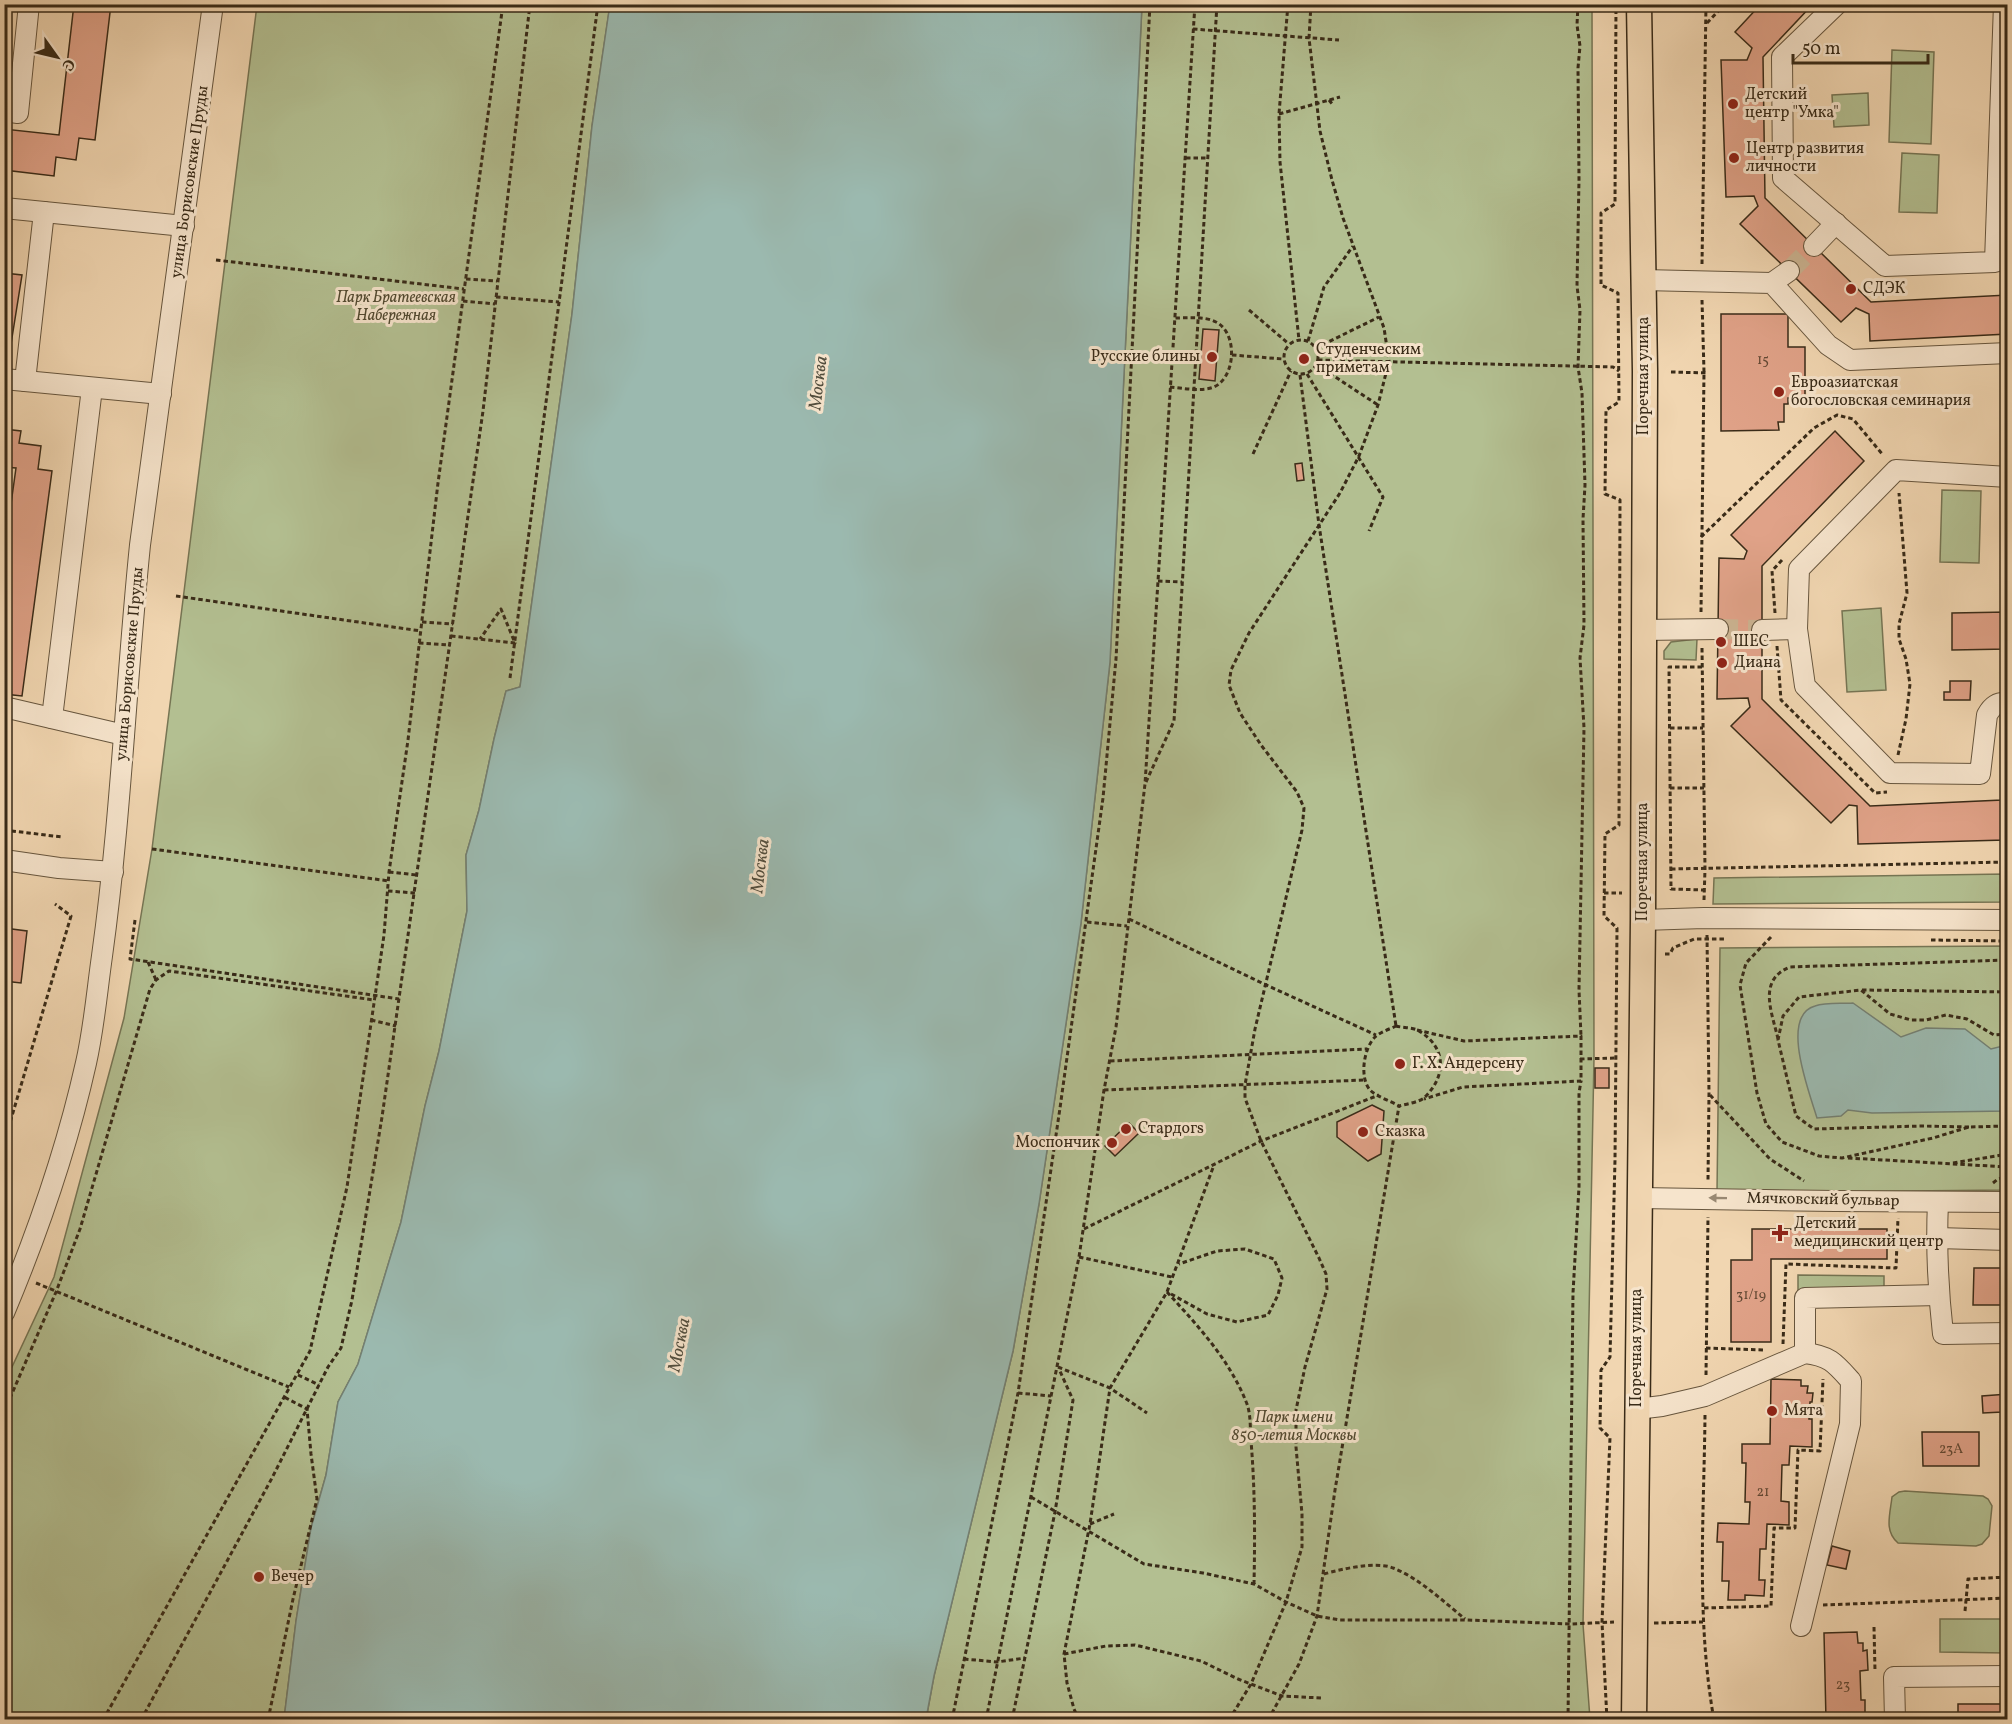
<svg xmlns="http://www.w3.org/2000/svg" width="2012" height="1724" viewBox="0 0 2012 1724" font-family="Vollkorn,serif">
  <rect width="100%" height="100%" fill="#f1d6b1"/>
  <filter id="stains"><feTurbulence type="fractalNoise" baseFrequency=".00333" numOctaves="4"/><feColorMatrix values="0 0 0 0 .2 0 0 0 0 .09 0 0 0 0 .02 0 0 0 .5 -.17"/></filter>
  <radialGradient id="worn" r=".72"><stop offset=".6" stop-color="#630" stop-opacity="0"/><stop offset="1" stop-color="#630" stop-opacity=".3"/></radialGradient>
  <g fill="#b3bf91" stroke="#767554" stroke-width="1.5">
    <polygon points="257,5 610,5 592,126 572,314 520,687 506,691 494,739 479,810 466,855 467,911 439,1051 425,1106 401,1222 358,1364 338,1402 326,1475 311,1528 296,1621 284,1719 5,1720 5,1382 54,1277 124,1018 152,849"/>
    <polygon points="1142,5 1592,5 1594,1058 1583,1624 1590,1719 926,1720 934,1676 1013,1351 1039,1204 1081,923 1110,662"/>
    <polygon points="1892,50 1934,52 1931,144 1889,142"/>
    <polygon points="1868,93 1869,125 1834,127 1832,95"/>
    <polygon points="1902,153 1939,155 1937,213 1899,212"/>
    <polygon points="1942,490 1981,491 1979,563 1940,562"/>
    <polygon points="1881,608 1886,690 1847,692 1842,611"/>
    <polygon points="1697,639 1696,660 1664,659 1664,651 1671,642"/>
    <polygon points="2007,874 2007,902 1713,904 1714,878"/>
    <polygon points="2007,946 2007,1190 1717,1193 1720,948"/>
    <polygon points="1798,1275 1884,1276 1884,1293 1798,1293"/>
    <path d="M1905,1491L1983,1496L1988,1499L1992,1506L1989,1536L1982,1544L1976,1546L1898,1543C1884,1531 1890,1515 1892,1497L1899,1492Z"/>
    <polygon points="1940,1619 2007,1619 2007,1653 1940,1652"/>
  </g>
  <g fill="#9bb9af" stroke="#748073" stroke-width="1.5">
    <polygon points="610,4 1142,5 1110,662 1081,923 1039,1204 1013,1351 934,1676 926,1719 284,1719 296,1621 311,1528 326,1475 338,1402 358,1364 401,1222 425,1106 439,1051 467,911 466,855 479,810 494,739 506,691 520,687 572,314 592,126"/>
    <path d="M1853,1003L1901,1037L1926,1028L1965,1029L1991,1049L2007,1045V1111L1872,1113L1848,1110L1841,1116L1817,1118C1810,1094 1779,1016 1815,1006C1826,1002 1841,1004 1853,1003Z"/>
  </g>
  <g fill="#e0a288" stroke="#392b18" stroke-width="1.5">
    <polygon points="74,4 111,4 95,140 79,138 76,160 56,157 54,176 4,170 4,129 59,135"/>
    <polygon points="1761,4 1813,4 1763,57 1765,198 1871,302 2008,295 2008,334 1870,341 1869,314 1856,308 1841,322 1740,224 1758,206 1754,196 1726,197 1721,60 1747,60 1752,48 1735,32"/>
    <rect x="2005" y="221" width="3" height="33"/>
    <polygon points="4,273 22,275 11,344 4,343"/>
    <polygon points="1721,314 1788,314 1788,347 1805,347 1805,398 1788,398 1788,404 1784,404 1784,422 1778,422 1779,430 1721,431"/>
    <polygon points="1203,329 1219,330 1215,381 1199,379"/>
    <polygon points="4,429 21,431 19,443 41,446 38,469 52,471 22,696 4,694 4,554 16,468 4,467"/>
    <polygon points="1835,431 1864,461 1762,566 1762,699 1870,806 2002,800 2001,740 2008,739 2008,821 2004,821 2005,840 1858,844 1857,806 1849,805 1831,823 1731,726 1750,707 1748,698 1717,699 1719,558 1744,559 1747,551 1731,535"/>
    <polygon points="1302,463 1304,480 1297,481 1295,464"/>
    <polygon points="2008,612 2008,649 1952,650 1952,613"/>
    <polygon points="1950,681 1971,681 1970,700 1944,700 1944,692 1950,692"/>
    <polygon points="4,928 27,931 21,983 4,981"/>
    <rect x="1595" y="1068" width="14" height="20"/>
    <polygon points="1372,1105 1384,1111 1381,1154 1368,1161 1337,1137 1337,1122"/>
    <polygon points="1129,1123 1139,1133 1115,1156 1105,1146"/>
    <polygon points="1752,1229 1887,1229 1887,1259 1771,1259 1771,1342 1731,1342 1731,1260 1752,1260"/>
    <polygon points="1974,1268 2008,1268 2008,1305 1973,1305"/>
    <polygon points="1771,1379 1801,1380 1801,1386 1808,1386 1807,1393 1813,1393 1812,1402 1810,1402 1809,1419 1812,1419 1812,1447 1790,1446 1789,1465 1782,1465 1781,1501 1789,1502 1789,1525 1767,1524 1766,1549 1760,1549 1759,1580 1765,1580 1764,1596 1745,1595 1745,1600 1728,1600 1729,1581 1722,1581 1723,1542 1717,1542 1718,1523 1749,1524 1750,1502 1745,1502 1746,1463 1742,1463 1742,1444 1770,1444"/>
    <polygon points="2008,1394 2008,1403 2001,1404 2002,1412 1983,1413 1982,1396"/>
    <polygon points="1922,1432 1979,1432 1979,1466 1923,1466"/>
    <polygon points="1832,1546 1850,1551 1846,1569 1827,1565"/>
    <polygon points="1857,1632 1858,1643 1863,1643 1863,1651 1867,1650 1868,1670 1860,1671 1861,1700 1865,1700 1865,1720 1826,1720 1824,1633"/>
    <rect x="1958" y="1704" width="50" height="16"/>
  </g>
  <g fill="none" stroke-linecap="round" stroke-linejoin="round">
    <g stroke="#ccb492" stroke-width="20" stroke-dasharray="20 10" stroke-linecap="butt">
      <polyline points="1789,271 1814,246"/>
      <polyline points="1718,629 1762,630"/>
    </g>
    <g stroke="#67563e" stroke-width="22">
      <g id="minor">
        <polyline points="1837,4 1782,57 1783,178 1885,266 1995,262 2004,4"/>
        <polyline points="4,111 18,113 29,4"/>
        <polyline points="4,208 184,226"/>
        <polyline points="1814,246 1836,223"/>
        <polyline points="1643,280 1772,283 1828,345 1850,360 2008,353"/>
        <polyline points="1772,283 1789,271"/>
        <polyline points="4,379 161,394"/>
        <polyline points="25,381 44,212"/>
        <path d="M2008,477L1896,470L1799,569L1797,629L1805,686L1890,773L1980,774L1987,715C1992,706 1997,702 2008,703"/>
        <polyline points="1643,630 1718,629"/>
        <polyline points="1762,630 1797,629"/>
        <polyline points="4,707 124,735"/>
        <polyline points="52,718 92,388"/>
        <polyline points="4,860 59,868 113,872"/>
        <polyline points="1643,920 1704,918 2008,920"/>
        <polyline points="1639,1198 1835,1201 2008,1202"/>
        <path d="M1938,1202C1936,1246 1938,1290 1943,1334L2008,1333"/>
        <polyline points="1937,1238 2008,1240"/>
        <path d="M4,1313C38,1232 67,1148 86,1063C94,1028 97,991 102,956C121,819 126,682 140,545L213,4"/>
        <polyline points="1805,1353 1805,1298 1939,1295"/>
        <path d="M1637,1409L1662,1406L1705,1396L1805,1353C1830,1356 1835,1363 1851,1381L1850,1424L1801,1626"/>
        <polyline points="1895,1720 1894,1677 2008,1676"/>
      </g>
    </g>
    <g stroke="#392b18" stroke-width="27">
      <polyline id="major" points="1634,1720 1643,920 1645,371 1639,4"/>
    </g>
    <g stroke="#392b18" stroke-width="3" stroke-dasharray="4.5 3" stroke-linecap="butt">
      <polyline points="1288,4 1279,114 1280,162 1299,340"/>
      <polyline points="1578,4 1577,25 1580,46 1578,68 1579,179 1577,286 1580,310 1578,367 1582,393 1585,485 1583,519 1584,625 1580,658 1584,728 1579,990 1581,1036"/>
      <polyline points="1707,23 1725,4"/>
      <polyline points="1193,29 1339,40"/>
      <polyline points="1329,100 1333,105"/>
      <polyline points="1279,114 1340,97"/>
      <polyline points="1186,158 1208,158"/>
      <polyline points="216,260 464,289"/>
      <polyline points="1702,264 1706,4"/>
      <polyline points="466,279 497,281"/>
      <polyline points="496,297 559,302"/>
      <polyline points="463,301 495,304"/>
      <polyline points="1249,310 1289,344"/>
      <circle cx="1301" cy="357" r="17"/>
      <polyline points="1308,341 1324,287 1353,246"/>
      <polyline points="1316,348 1379,317"/>
      <polyline points="1232,355 1283,359"/>
      <polyline points="1318,360 1613,367 1619,371"/>
      <polyline points="1317,365 1378,405"/>
      <polyline points="1671,372 1708,373"/>
      <polyline points="1307,374 1383,497 1369,531"/>
      <polyline points="1300,375 1319,525 1396,1026"/>
      <path d="M1170,387C1184,388 1209,394 1220,383C1236,369 1236,332 1216,322C1205,316 1188,318 1175,318"/>
      <polyline points="1253,454 1291,371"/>
      <polyline points="1701,537 1814,428 1837,415 1853,419 1883,455"/>
      <polyline points="1158,581 1182,582"/>
      <polyline points="176,596 421,631"/>
      <polyline points="1701,612 1704,372 1702,300"/>
      <polyline points="1775,613 1772,571 1782,560"/>
      <polyline points="422,622 453,624"/>
      <polyline points="451,636 515,643 501,609 480,639"/>
      <polyline points="419,643 450,645"/>
      <polyline points="1777,646 1781,700 1875,793 1887,792"/>
      <polyline points="1702,648 1705,869 1704,900"/>
      <polyline points="1702,667 1669,667 1671,889 1704,890"/>
      <polyline points="510,678 598,4"/>
      <polyline points="1670,728 1703,728"/>
      <polyline points="1898,755 1906,719 1910,684 1906,659 1899,639 1899,624 1907,593 1899,493"/>
      <polyline points="1146,782 1174,721 1217,4"/>
      <polyline points="1670,788 1704,788"/>
      <polyline points="4,830 62,837"/>
      <polyline points="152,849 389,881"/>
      <polyline points="1671,869 2008,862"/>
      <polyline points="389,872 417,875"/>
      <polyline points="388,891 415,893"/>
      <polyline points="1604,893 1622,893"/>
      <polyline points="1129,919 1264,984 1376,1035"/>
      <polyline points="135,920 130,959 399,999"/>
      <polyline points="1087,922 1127,926"/>
      <polyline points="1707,935 1709,1093 1708,1180"/>
      <polyline points="1771,937 1746,963 1740,985 1757,1093 1766,1124 1782,1142 1819,1156 1842,1158 1933,1138 1969,1127 2008,1126"/>
      <polyline points="1931,940 2008,941"/>
      <polyline points="1665,954 1670,954 1673,948 1694,939 1726,939"/>
      <polyline points="148,962 156,980"/>
      <polyline points="1862,990 2008,992"/>
      <polyline points="371,1020 396,1026"/>
      <path d="M1396,1026C1403,1028 1413,1027 1419,1031C1446,1047 1447,1075 1425,1097C1420,1102 1407,1104 1399,1106C1391,1101 1377,1097 1370,1090C1359,1077 1364,1048 1375,1037C1380,1032 1390,1029 1396,1026Z"/>
      <polyline points="1417,1030 1464,1041 1581,1036 1581,1081 1463,1087 1424,1099"/>
      <path d="M1778,1039C1772,1012 1757,980 1790,967L2008,960"/>
      <polyline points="1580,1059 1616,1058"/>
      <polyline points="1110,1061 1367,1049"/>
      <polyline points="1104,1090 1365,1080"/>
      <polyline points="1710,1095 1770,1159 1804,1181"/>
      <polyline points="1969,1127 1921,1126 1814,1129 1796,1116 1778,1040 1783,1016 1799,997 1861,990 1890,1014 1911,1020 1926,1020 1946,1015 1967,1019 1994,1035 2008,1034"/>
      <polyline points="4,1143 71,916 55,904"/>
      <polyline points="1848,1158 2008,1167"/>
      <polyline points="1953,1163 2008,1154"/>
      <polyline points="1993,1183 1998,1179 2008,1177"/>
      <polyline points="1084,1229 1261,1141 1379,1095"/>
      <polyline points="1079,1257 1172,1277"/>
      <polyline points="36,1283 289,1387"/>
      <path d="M1167,1292C1198,1326 1230,1360 1247,1404C1251,1415 1250,1429 1251,1441C1255,1489 1255,1536 1254,1584"/>
      <polyline points="1171,1294 1207,1314 1237,1322 1268,1315 1278,1295 1282,1278 1274,1259 1245,1249 1217,1251 1179,1264"/>
      <polyline points="1783,1344 1786,1264 1896,1268 1898,1218"/>
      <polyline points="1706,1348 1764,1350"/>
      <polyline points="1058,1367 1110,1388 1147,1413"/>
      <polyline points="298,1375 319,1385"/>
      <polyline points="1706,1375 1708,1217"/>
      <polyline points="1018,1393 1051,1396"/>
      <polyline points="4,1412 56,1292 80,1229 150,989 156,980 169,971 374,1000"/>
      <path d="M1705,1415C1704,1516 1696,1619 1714,1720"/>
      <polyline points="1031,1497 1144,1564 1203,1573 1254,1584 1286,1602 1317,1616 1340,1620 1467,1620 1570,1624 1614,1622"/>
      <polyline points="1090,1524 1114,1514"/>
      <path d="M1324,1574C1341,1569 1377,1561 1393,1568C1419,1578 1444,1602 1465,1619"/>
      <polyline points="1823,1605 2008,1598"/>
      <polyline points="1704,1608 1771,1606 1774,1528 1795,1528 1798,1450 1820,1451 1823,1379"/>
      <polyline points="1965,1611 1968,1579 2008,1577"/>
      <polyline points="1654,1623 1703,1622"/>
      <polyline points="1874,1627 1875,1671"/>
      <polyline points="1064,1654 1106,1646 1135,1645 1201,1661 1238,1679 1282,1696 1321,1698"/>
      <polyline points="964,1659 997,1662 1025,1658"/>
      <polyline points="103,1720 310,1351 347,1187 384,935 389,872 408,740 438,483 503,4"/>
      <polyline points="141,1720 272,1478 328,1367 341,1348 352,1300 382,1117 483,411 530,4"/>
      <polyline points="268,1720 293,1599 317,1499 311,1454 307,1409 284,1397"/>
      <polyline points="952,1720 1018,1393 1060,1108 1103,798 1116,659 1150,4"/>
      <polyline points="986,1720 1079,1257 1104,1090 1116,1027 1145,784 1195,4"/>
      <polyline points="1012,1720 1055,1512 1073,1400 1059,1369"/>
      <polyline points="1079,1720 1074,1709 1067,1683 1064,1654 1090,1524 1110,1388 1167,1292 1214,1165"/>
      <polyline points="1229,1720 1251,1684 1286,1602 1302,1547 1302,1514 1296,1447 1296,1410 1305,1367 1327,1289 1326,1274 1319,1258 1261,1141 1245,1098 1245,1085 1255,1029 1302,830 1304,808 1297,792 1261,745 1240,713 1229,685 1231,670 1249,633 1340,493 1359,456 1378,405 1389,361 1384,328 1343,218 1332,180 1320,131 1309,38 1311,4"/>
      <polyline points="1268,1720 1299,1664 1317,1616 1335,1490 1399,1106"/>
      <polyline points="1568,1720 1573,1293 1579,1187 1579,1093 1581,1081"/>
      <polyline points="1607,1720 1602,1622 1610,1438 1600,1428 1601,1370 1610,1357 1615,1160 1617,928 1604,916 1605,834 1619,825 1620,500 1605,494 1606,410 1619,402 1618,293 1601,285 1601,213 1615,204 1616,4"/>
    </g>
    <use href="#minor" stroke="#f6e4cc" stroke-width="20"/>
    <use href="#major" stroke="#f1d6b1" stroke-width="24"/>
  </g>
  <defs><path id="oneway-solid" d="M-6-.8H1V-3.2L6.5 0L1 3.2V.8H-6Z" transform="scale(1.5)"/></defs>
  <use fill="#988872" href="#oneway-solid" transform="translate(1718 1198) rotate(-179)"/>
  <g fill="#8f2418" stroke="#f6e4cc" stroke-width="2">
    <circle cx="1733" cy="104" r="6"/>
    <circle cx="1734" cy="158" r="6"/>
    <circle cx="1851" cy="289" r="6"/>
    <circle cx="1212" cy="357" r="6"/>
    <circle cx="1304" cy="359" r="6"/>
    <circle cx="1779" cy="392" r="6"/>
    <circle cx="1721" cy="642" r="6"/>
    <circle cx="1722" cy="663" r="6"/>
    <circle cx="1400" cy="1064" r="6"/>
    <circle cx="1126" cy="1129" r="6"/>
    <circle cx="1363" cy="1132" r="6"/>
    <circle cx="1112" cy="1143" r="6"/>
    <path d="M1777 1224h6v6h6v6h-6v6h-6v-6h-6v-6h6z"/>
    <circle cx="1772" cy="1411" r="6"/>
    <circle cx="259" cy="1577" r="6"/>
  </g>
  <g text-anchor="middle" dominant-baseline="central" stroke-width="6" stroke-linejoin="round" paint-order="stroke">
    <g font-size="14" fill="#634934">
      <text x="1763" y="360">15</text>
      <text x="1751" y="1295">31/19</text>
      <text x="1951" y="1449">23А</text>
      <text x="1763" y="1492">21</text>
      <text x="1843" y="1685">23</text>
    </g>
    <g font-size="16" fill="#392b18" stroke="#f6e4cc" text-anchor="start">
      <text x="1745" y="95">Детский<tspan x="1745" dy="18">центр "Умка"</tspan></text>
      <text x="1746" y="149">Центр развития<tspan x="1746" dy="18">личности</tspan></text>
      <text x="1863" y="289">СДЭК</text>
      <text x="1316" y="350">Студенческим<tspan x="1316" dy="18">приметам</tspan></text>
      <text x="1200" y="357" text-anchor="end">Русские блины</text>
      <text x="1791" y="383">Евроазиатская<tspan x="1791" dy="18">богословская семинария</tspan></text>
      <text x="1733" y="642">ШЕС</text>
      <text x="1734" y="663">Диана</text>
      <text x="1412" y="1064">Г. Х. Андерсену</text>
      <text x="1138" y="1129">Стардогs</text>
      <text x="1375" y="1132">Сказка</text>
      <text x="1100" y="1143" text-anchor="end">Моспончик</text>
      <text x="1794" y="1224">Детский<tspan x="1794" dy="18">медицинский центр</tspan></text>
      <text x="1784" y="1411">Мята</text>
      <text x="271" y="1577">Вечер</text>
    </g>
    <g font-size="16" fill="#392b18" stroke="#f6e4cc">
      <text transform="translate(190 182) rotate(-82)">улица Борисовские Пруды</text>
      <text transform="translate(1644 376) rotate(-90)">Поречная улица</text>
      <text transform="translate(130 664) rotate(-85)">улица Борисовские Пруды</text>
      <text transform="translate(1643 862) rotate(-90)">Поречная улица</text>
      <text transform="translate(1823 1200) rotate(1)">Мячковский бульвар</text>
      <text transform="translate(1637 1348) rotate(-90)">Поречная улица</text>
    </g>
    <g font-size="16" font-style="italic" fill="#514930" stroke="#f6e4cc">
      <text x="396" y="298">Парк Братеевская<tspan x="396" dy="18">Набережная</tspan></text>
      <text x="1294" y="1418">Парк имени<tspan x="1294" dy="18">850-летия Москвы</tspan></text>
    </g>
    <g font-size="18" font-style="italic" fill="#524e3e" stroke="#f6e4cc">
      <text transform="translate(819 383) rotate(-83)">Москва</text>
      <text transform="translate(761 866) rotate(-83)">Москва</text>
      <text transform="translate(680 1345) rotate(-79)">Москва</text>
    </g>
  </g>
  <rect width="2012" height="1724" fill="none" stroke="#f1d6b1" stroke-width="24"/>
  <rect x="6" y="6" width="2000" height="1712" fill="none" stroke="#392b18" stroke-width="3"/>
  <rect x="12" y="12" width="1988" height="1700" fill="none" stroke="#392b18" stroke-width="1.5"/>
  <g transform="translate(57 57) rotate(124)" stroke="#f6e4cc" stroke-width="4.5" paint-order="stroke">
  <path d="M0-4.5L10 22L0 15L-10 22Z" fill="#392b18"/>
  <text y="-9" font-size="16" font-weight="bold" text-anchor="middle" fill="#392b18">С</text>
  </g>
  <path d="M1793 54v9h135v-9" fill="none" stroke="#392b18" stroke-width="3"/>
  <text x="1802" y="54" font-size="18" fill="#392b18" stroke="#f6e4cc" stroke-width="4.5" paint-order="stroke">50 m</text>
  <rect width="100%" height="100%" filter="url(#stains)"/>
  <rect width="100%" height="100%" fill="url(#worn)"/>
</svg>
